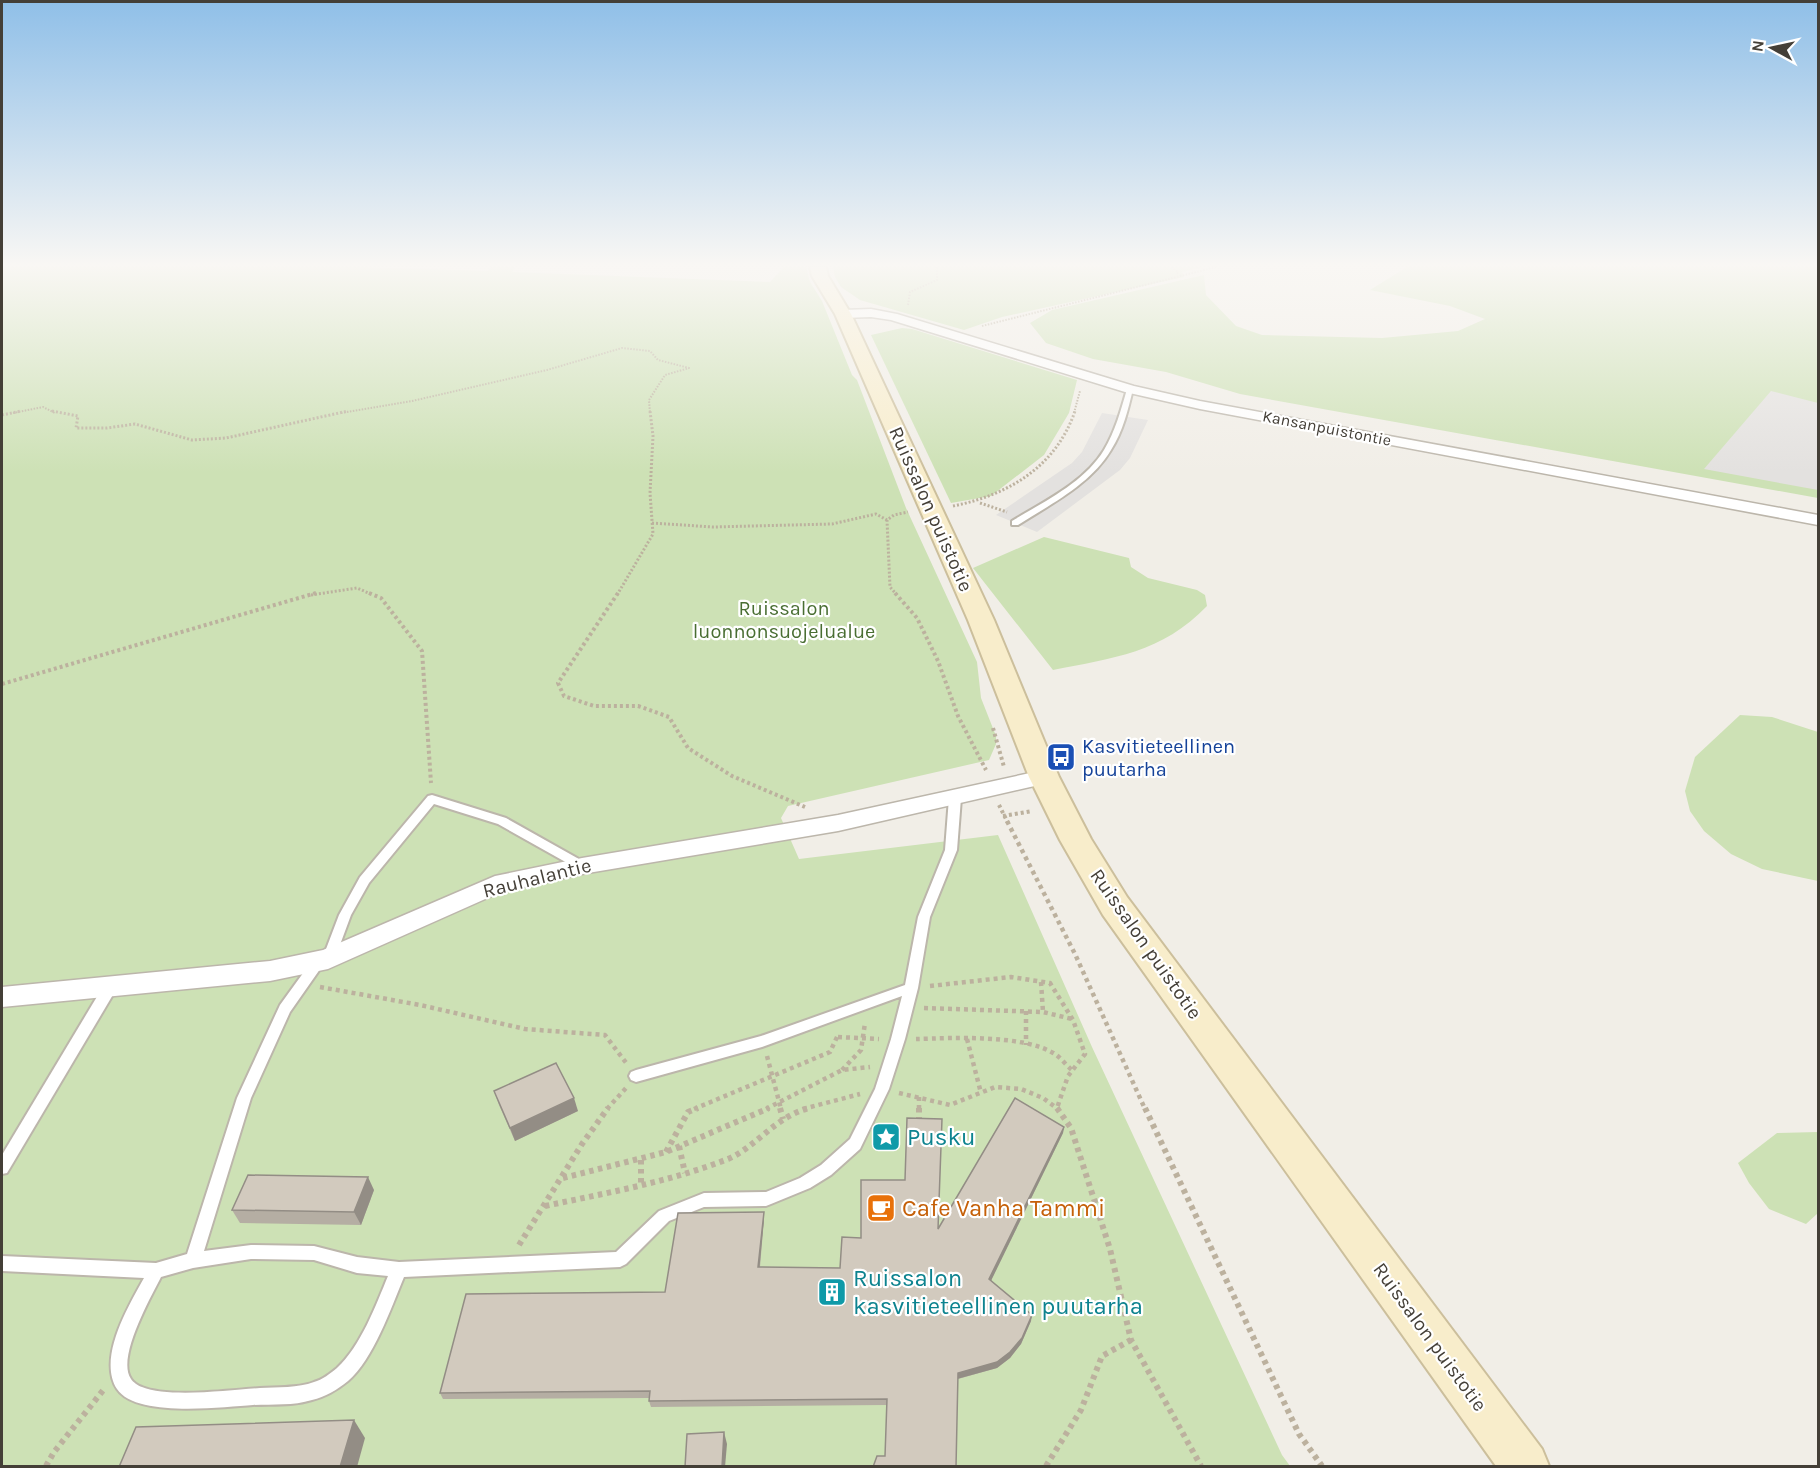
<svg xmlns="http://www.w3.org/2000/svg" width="1820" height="1468" viewBox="0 0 1820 1468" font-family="Karla,sans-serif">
  <rect width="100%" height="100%" fill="#f1eee7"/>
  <g fill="#cde1b5">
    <polygon points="2,267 361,267 488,271 491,267 515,267 512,272 770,282 784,267 806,267 810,282 822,301 852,375 857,380 906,508 977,662 981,698 996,736 996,744 989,760 788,806 781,818 799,859 998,835 1092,1047 1282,1455 1290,1466 2,1466"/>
    <polygon points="833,267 1203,267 1182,272 1184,277 1002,317 964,330 860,300 841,287 835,277"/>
    <polygon points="1407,267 1818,267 1818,498 1240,394 1166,372 1093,359 1046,343 1030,323 1052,310 1204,275 1206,295 1236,326 1262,335 1382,338 1458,331 1485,319 1450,306 1370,290"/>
    <polygon points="902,328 912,329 1077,380 1069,413 1044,455 991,496 951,503 871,335"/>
    <path d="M1044,537L1129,558L1131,567L1148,578L1197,590L1205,595L1207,606C1162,653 1113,658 1053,670L973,568Z"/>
    <polygon points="1740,715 1772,717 1818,732 1818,881 1762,869 1731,854 1704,831 1690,811 1685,791 1695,757"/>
    <polygon points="1818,1132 1818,1213 1806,1224 1769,1209 1749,1183 1738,1163 1777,1133"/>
  </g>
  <g fill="#e3e1df">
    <polygon points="1771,391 1818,403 1818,490 1704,469"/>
    <polygon points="1102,413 1148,420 1130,458 1120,470 1037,532 996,515 1072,463 1082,452"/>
  </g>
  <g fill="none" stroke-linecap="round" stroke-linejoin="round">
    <g stroke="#bcb6ab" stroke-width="4">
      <g id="lane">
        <path d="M1130,387L1133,389C1128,410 1123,431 1111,450C1091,484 1051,504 1018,525H1012V521C1043,502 1084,483 1104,450C1115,432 1121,410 1127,389Z"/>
        <path d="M955,794L961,798L957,850L930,917L918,988L905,1039L889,1089L860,1149L831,1175L810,1188L771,1204L766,1206L704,1207L669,1221L626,1264L620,1267L404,1277C391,1308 373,1360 348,1381C337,1390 325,1397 312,1400C293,1406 272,1404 253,1405C222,1407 136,1418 117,1389C97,1358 129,1305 144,1278L2,1271V1256L156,1263L187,1254L237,1098L280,1005L314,958L319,956L323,957L339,915L360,877L428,796L432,795L506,818L586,863L588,866L586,869H578L498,824L434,804L369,883L351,915L334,961L329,963L325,962L290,1012L251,1098L204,1251L251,1245L314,1246L357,1257L399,1262L616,1252L659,1211L704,1193L766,1192L800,1178L821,1165L850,1139L875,1089L891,1039L902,996L762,1047L636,1082L631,1080L629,1076L631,1072L636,1070L761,1036L905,985L918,917L945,850L949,798ZM251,1259L314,1260L357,1273L388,1276C376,1305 361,1346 337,1368C331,1373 322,1380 314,1382C298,1388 278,1387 260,1388C230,1390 169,1398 142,1387C138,1386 133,1382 131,1379C116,1358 151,1297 161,1277L193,1268Z"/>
        <polygon points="109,984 114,985 116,989 114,993 7,1173 2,1174 2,1155 104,985"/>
      </g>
    </g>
    <g stroke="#bcb6ab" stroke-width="3">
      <g id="street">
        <polygon points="871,309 897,314 1134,386 1200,401 1818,515 1818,525 1200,409 1125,392 891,320 871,317 843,318 837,314 843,310"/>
        <polygon points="1044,770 1052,772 1055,777 1052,782 838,831 582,874 501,892 328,969 270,981 2,1007 2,987 270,961 323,950 495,876 582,858 838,815"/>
      </g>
    </g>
    <g stroke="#ccbf9c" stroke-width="4">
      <polygon id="secondary" points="810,267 826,267 828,276 851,314 994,620 1059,777 1091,839 1127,897 1542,1449 1549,1466 1496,1466 1103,915 1060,840 1029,777 968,620 835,314 812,276"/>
    </g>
    <g stroke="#bcb19e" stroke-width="2" stroke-dasharray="1.5 1.5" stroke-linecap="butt">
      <polyline points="1171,267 1178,272 1176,275"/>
      <polyline points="908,305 910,292 937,280 937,267"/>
      <polyline points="982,326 1216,267"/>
      <polyline points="13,413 43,407 55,413"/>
      <polyline points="341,413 412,401 547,370 622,348 650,351 658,360 689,368 665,375 649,400 650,413"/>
      <polyline points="1074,413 1080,391"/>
    </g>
    <g stroke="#bcb19e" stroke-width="3" stroke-dasharray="2 2" stroke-linecap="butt">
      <polyline points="52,411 78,416 76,428 107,428 135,424 192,440 226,438 348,411"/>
      <polyline points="2,415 21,411"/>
      <polyline points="980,503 1007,512"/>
      <path d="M953,506C1008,495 1056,467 1075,411"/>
      <polyline points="652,523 713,527 832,524 876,514 887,520"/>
      <polyline points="311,595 357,588 373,595"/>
      <polyline points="617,595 653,534 650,493 653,436 650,411"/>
      <polyline points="897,595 890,587 887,520 894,515 908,512"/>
    </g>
    <g stroke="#bcb19e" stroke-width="4" stroke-dasharray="3 3" stroke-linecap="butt">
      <polyline points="369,593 381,598 422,651 431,783"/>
      <polyline points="618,593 558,683 564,696 594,706 638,706 669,717 688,748 732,776 805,807"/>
      <polyline points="895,593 917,618 938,661 958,716 986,770"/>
      <polyline points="2,684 316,593"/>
      <polyline points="993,728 1004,767"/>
      <polyline points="999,805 1008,823"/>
      <polyline points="1003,816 1032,811"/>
    </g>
    <g stroke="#bcb19e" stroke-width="4.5" stroke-dasharray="4 4" stroke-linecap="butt">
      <polyline points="1007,821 1075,954 1145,1109"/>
      <polyline points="1041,982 1043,1012"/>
      <polyline points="930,986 1011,977 1050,983 1073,1020 1085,1054 1068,1076 1057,1108"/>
      <polyline points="320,987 420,1005 525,1029 605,1035 627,1064"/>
      <polyline points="924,1008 1043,1012 1072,1019"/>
      <polyline points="1026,1011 1026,1045"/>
      <polyline points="838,1037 879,1039"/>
      <path d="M916,1039C953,1038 1023,1034 1055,1054C1061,1058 1066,1065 1072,1070"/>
      <polyline points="967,1039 981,1093"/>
      <polyline points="767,1056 781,1109"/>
      <polyline points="842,1070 861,1050 865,1023"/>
      <polyline points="899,1093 950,1105 995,1087 1021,1089 1043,1098 1058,1109"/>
      <polyline points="919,1097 919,1109"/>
      <polyline points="607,1109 626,1088"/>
      <polyline points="694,1109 830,1052 838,1035"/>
      <polyline points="766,1109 842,1070 870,1067"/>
      <polyline points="803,1109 860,1094"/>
    </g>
    <g stroke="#bcb19e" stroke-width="6" stroke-dasharray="4.5 4.5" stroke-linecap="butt">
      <polyline points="780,1108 783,1119"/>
      <polyline points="919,1108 919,1123"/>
      <polyline points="1057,1108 1071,1128 1110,1249 1131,1340 1201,1466"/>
      <polyline points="1145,1108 1299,1434 1322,1466"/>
      <polyline points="679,1146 685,1173"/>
      <polyline points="666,1152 688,1112 698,1108"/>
      <polyline points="641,1160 641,1185"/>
      <polyline points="563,1178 666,1152 769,1108"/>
      <path d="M545,1206C606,1193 669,1182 728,1159C756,1147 775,1117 809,1108"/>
      <polyline points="519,1245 582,1144 608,1108"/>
      <polyline points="46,1466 54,1452 105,1388"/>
      <polyline points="1046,1466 1081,1410 1102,1356 1131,1340"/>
    </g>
    <use href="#lane" fill="#fff" fill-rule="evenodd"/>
    <use href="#street" fill="#fff" fill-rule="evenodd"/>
    <use href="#secondary" fill="#f8edcb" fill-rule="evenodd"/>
  </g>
  <g fill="#b5aea3">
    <polygon points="494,1091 578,1111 515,1141 499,1105"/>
    <polygon points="1064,1127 1063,1133 991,1280 1031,1321 1021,1344 1010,1358 997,1368 958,1379 885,1456 887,1405 651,1407 649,1401 649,1398 443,1399 440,1393 665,1292 764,1212 764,1219 760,1267 840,1268 861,1238 938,1228"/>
    <polygon points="374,1190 361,1225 240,1223 232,1210"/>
  </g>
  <g fill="#938d85">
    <polygon points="574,1098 578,1111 515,1141 510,1128"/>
    <polygon points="1064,1127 1063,1133 989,1285 989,1279"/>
    <polygon points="368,1177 374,1190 361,1225 354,1212"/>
    <polygon points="764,1212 764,1219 759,1273 758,1267"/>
    <polygon points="1032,1315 1031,1321 1021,1344 1010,1358 997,1368 957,1379 958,1373"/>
    <polygon points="354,1420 365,1438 357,1467 340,1467"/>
    <polygon points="724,1432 727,1444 725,1467 722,1467"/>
  </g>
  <g fill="#d2cabe" stroke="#938d85" stroke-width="1.5">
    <polygon points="556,1063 574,1098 510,1128 494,1091"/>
    <polygon points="1015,1098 1064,1127 989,1279 1032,1315 1022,1338 1010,1352 997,1362 958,1373 956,1467 873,1467 877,1456 885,1456 887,1399 649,1401 650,1391 440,1393 466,1294 665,1292 678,1213 764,1212 758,1267 840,1268 842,1237 861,1238 861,1180 905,1180 907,1118 942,1119 938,1229"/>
    <polygon points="248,1175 368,1177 354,1212 232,1210"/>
    <polygon points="354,1420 340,1467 119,1467 136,1427"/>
    <polygon points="724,1432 722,1467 685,1467 687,1434"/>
  </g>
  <linearGradient id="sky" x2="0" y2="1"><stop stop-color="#8fbfe8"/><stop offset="0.56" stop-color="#f9f7f4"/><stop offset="1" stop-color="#f9f7f4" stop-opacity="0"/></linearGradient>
  <rect width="1820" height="473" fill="url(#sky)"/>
  <defs>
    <g id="bus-square" transform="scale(1.5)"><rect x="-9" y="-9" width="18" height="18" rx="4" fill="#1a4fb4" stroke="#fff"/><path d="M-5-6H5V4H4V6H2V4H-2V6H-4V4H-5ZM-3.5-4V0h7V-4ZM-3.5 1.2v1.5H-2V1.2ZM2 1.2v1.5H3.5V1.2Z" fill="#fff"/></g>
    <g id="sight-square" transform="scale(1.5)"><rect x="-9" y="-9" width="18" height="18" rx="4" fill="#0f9aa8" stroke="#fff"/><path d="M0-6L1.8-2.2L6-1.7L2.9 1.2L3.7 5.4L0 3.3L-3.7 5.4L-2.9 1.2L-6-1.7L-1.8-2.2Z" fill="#fff"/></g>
    <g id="cafe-square" transform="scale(1.5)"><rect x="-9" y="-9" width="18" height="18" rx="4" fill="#e8710a" stroke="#fff"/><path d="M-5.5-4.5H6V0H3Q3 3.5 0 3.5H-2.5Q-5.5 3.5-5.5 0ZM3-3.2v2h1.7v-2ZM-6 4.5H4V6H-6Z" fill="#fff"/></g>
    <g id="building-square" transform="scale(1.5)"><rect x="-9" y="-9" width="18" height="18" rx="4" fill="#0f9aa8" stroke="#fff"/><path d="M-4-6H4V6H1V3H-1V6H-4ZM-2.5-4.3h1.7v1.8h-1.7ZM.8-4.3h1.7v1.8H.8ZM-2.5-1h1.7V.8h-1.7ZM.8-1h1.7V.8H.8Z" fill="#fff"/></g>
  </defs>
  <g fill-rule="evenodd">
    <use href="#bus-square" x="1061" y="757"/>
    <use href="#sight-square" x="886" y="1137"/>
    <use href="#cafe-square" x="881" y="1208"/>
    <use href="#building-square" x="832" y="1292"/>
  </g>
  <g text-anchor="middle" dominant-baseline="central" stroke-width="4.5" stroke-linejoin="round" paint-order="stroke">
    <g font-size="16" fill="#443f37" stroke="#fff">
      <text transform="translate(1327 428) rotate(11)">Kansanpuistontie</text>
    </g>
    <g font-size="20" fill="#443f37" stroke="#fff">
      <text transform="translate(931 509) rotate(66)">Ruissalon puistotie</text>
      <text transform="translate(537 878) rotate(-14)">Rauhalantie</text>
      <text transform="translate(1146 944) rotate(55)">Ruissalon puistotie</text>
      <text transform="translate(1430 1337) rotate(54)">Ruissalon puistotie</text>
    </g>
    <g font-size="20" fill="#496e32" stroke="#fff">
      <text x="784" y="608">Ruissalon<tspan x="784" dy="23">luonnonsuojelualue</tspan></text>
    </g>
    <g font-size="20" fill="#164399" stroke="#fff" text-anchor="start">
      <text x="1082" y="746">Kasvitieteellinen<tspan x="1082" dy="23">puutarha</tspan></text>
    </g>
    <g font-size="24" fill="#0d838f" stroke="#fff" text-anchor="start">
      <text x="907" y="1137">Pusku</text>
      <text x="853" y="1278">Ruissalon<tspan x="853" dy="28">kasvitieteellinen puutarha</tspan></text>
    </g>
    <g font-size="24" fill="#c56008" stroke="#fff" text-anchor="start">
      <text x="902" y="1208">Cafe Vanha Tammi</text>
    </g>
  </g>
  <rect width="1820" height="1468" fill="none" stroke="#443f37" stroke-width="6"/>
  <g transform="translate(1772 48) rotate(278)" stroke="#ffffff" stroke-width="4.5" paint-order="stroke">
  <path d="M0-4.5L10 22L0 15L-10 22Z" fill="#443f37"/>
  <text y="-9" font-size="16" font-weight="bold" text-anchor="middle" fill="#443f37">N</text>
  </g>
</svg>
